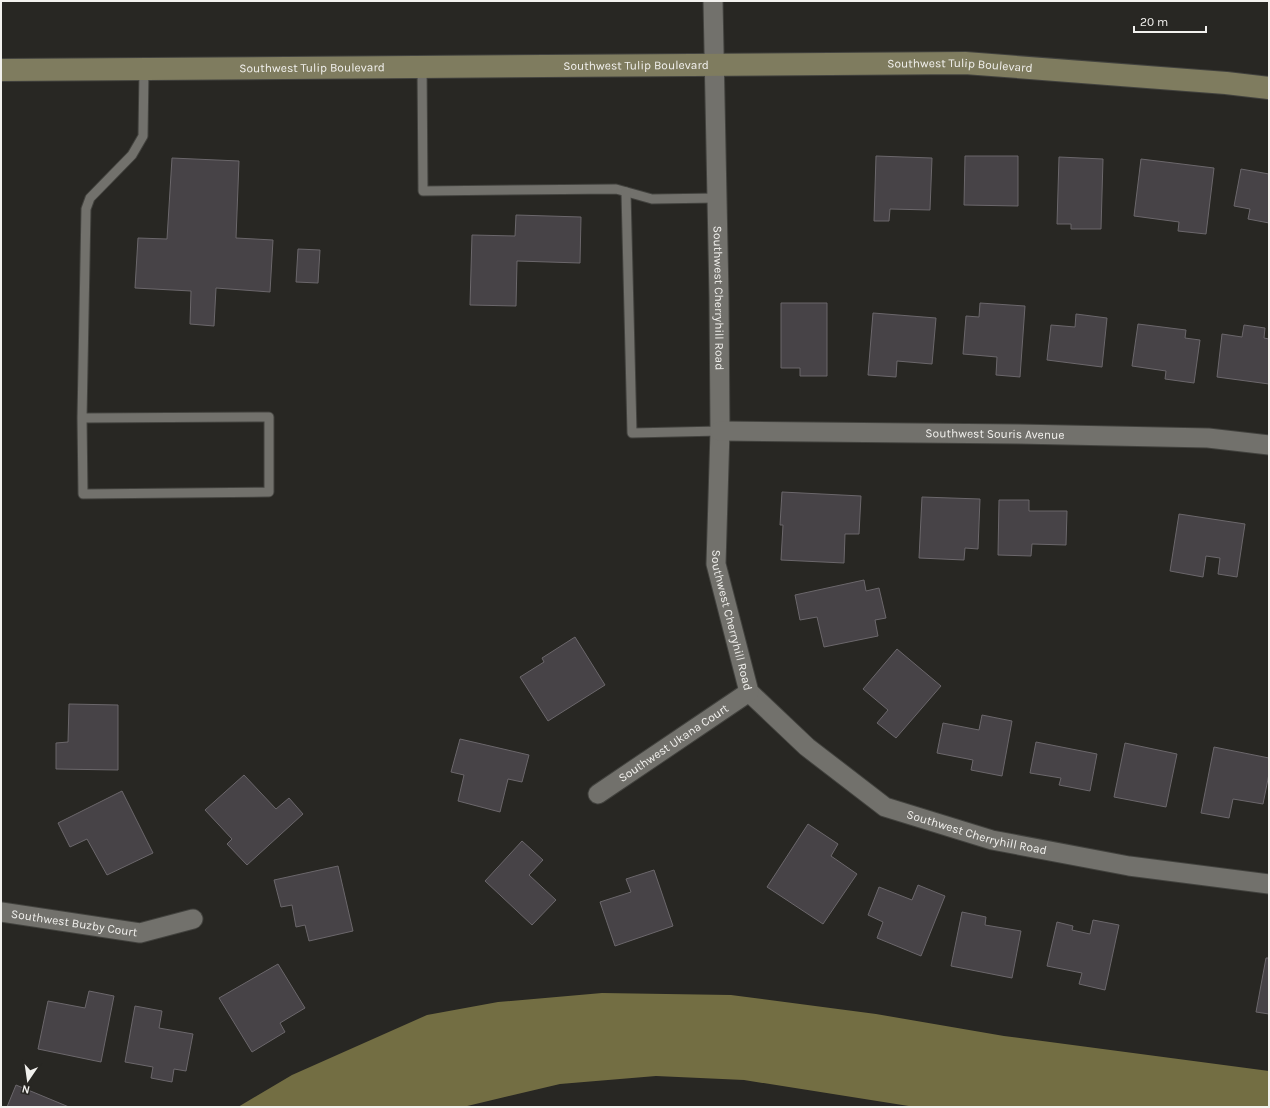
<svg xmlns="http://www.w3.org/2000/svg" width="1270" height="1108" viewBox="0 0 1270 1108" font-family="Karla,sans-serif">
  <rect width="100%" height="100%" fill="#282723"/>
  <polygon fill="#736e43" points="602,993 731,995 876,1014 1004,1036 1269,1071 1269,1107 915,1107 744,1080 656,1076 560,1084 463,1107 238,1107 292,1075 427,1015 498,1002"/>
  <g fill="#474347" stroke="#6b676b">
    <polygon points="876,156 932,158 930,210 890,209 889,221 874,221"/>
    <polygon points="965,156 1018,156 1018,206 964,205"/>
    <polygon points="1059,157 1103,159 1101,229 1071,229 1071,224 1057,224"/>
    <polygon points="172,158 239,161 236,238 273,240 270,292 216,288 214,326 190,324 191,291 135,288 138,238 167,239"/>
    <polygon points="1141,159 1214,168 1206,234 1178,231 1179,222 1134,216"/>
    <polygon points="1241,169 1269,174 1269,223 1248,219 1250,209 1234,206"/>
    <polygon points="516,215 581,217 580,263 517,261 516,306 470,305 472,235 515,236"/>
    <polygon points="298,249 320,250 318,283 296,282"/>
    <polygon points="781,303 827,303 827,376 800,376 800,368 781,368"/>
    <polygon points="980,303 1025,306 1020,377 996,375 997,357 963,354 966,316 979,317"/>
    <polygon points="873,313 936,318 932,364 897,361 896,377 868,375"/>
    <polygon points="1076,314 1107,318 1102,367 1047,360 1051,325 1075,327"/>
    <polygon points="1138,324 1186,330 1185,338 1200,340 1194,383 1165,379 1166,371 1132,366"/>
    <polygon points="1244,325 1265,328 1264,338 1269,339 1269,384 1217,377 1222,334 1242,337"/>
    <polygon points="782,492 861,496 859,534 845,534 844,563 781,560 783,525 780,525"/>
    <polygon points="922,497 980,499 978,549 965,548 964,560 919,558"/>
    <polygon points="999,500 1029,500 1029,511 1067,511 1066,545 1032,544 1031,556 998,555"/>
    <polygon points="1179,514 1245,524 1237,577 1218,574 1220,558 1206,556 1203,577 1170,571"/>
    <polygon points="864,580 866,591 879,588 886,618 875,620 878,636 824,647 817,617 800,620 795,595"/>
    <polygon points="575,637 605,685 548,721 520,677 544,662 542,658"/>
    <polygon points="897,649 941,686 896,738 877,723 888,710 863,689"/>
    <polygon points="69,704 118,705 118,770 56,769 56,743 68,742"/>
    <polygon points="982,715 1012,721 1002,776 971,770 973,760 937,753 943,723 979,730"/>
    <polygon points="460,739 529,755 522,782 508,779 500,812 458,801 464,775 451,772"/>
    <polygon points="1036,742 1097,754 1090,791 1059,785 1061,778 1030,773"/>
    <polygon points="1125,743 1177,754 1166,807 1114,797"/>
    <polygon points="1214,747 1269,758 1269,774 1263,804 1233,799 1229,818 1201,813"/>
    <polygon points="244,775 276,809 289,798 303,814 247,865 227,844 232,839 205,810"/>
    <polygon points="122,791 153,853 107,875 87,839 70,847 58,823"/>
    <polygon points="808,824 838,844 831,856 857,874 823,924 767,887"/>
    <polygon points="522,841 543,860 529,875 556,900 532,925 485,881"/>
    <polygon points="338,866 353,931 309,941 305,925 296,927 292,905 281,907 274,880"/>
    <polygon points="654,870 673,926 615,946 600,902 631,892 626,879"/>
    <polygon points="918,885 945,896 921,956 877,938 883,922 868,915 879,887 912,900"/>
    <polygon points="962,912 986,917 985,925 1021,931 1012,978 951,966"/>
    <polygon points="1093,920 1119,925 1105,990 1079,984 1082,973 1047,966 1057,922 1073,926 1072,930 1090,934"/>
    <polygon points="1266,958 1269,958 1269,1014 1256,1012"/>
    <polygon points="278,964 305,1008 280,1023 285,1032 252,1052 219,998"/>
    <polygon points="89,991 114,996 101,1062 38,1049 48,1001 85,1008"/>
    <polygon points="135,1006 162,1011 159,1028 193,1034 186,1071 174,1069 172,1082 151,1078 153,1067 125,1062"/>
    <polygon points="16,1085 69,1107 7,1107"/>
  </g>
  <g fill="none" stroke-linecap="round" stroke-linejoin="round">
    <g stroke="#42423e" stroke-width="11">
      <g id="lane">
        <polyline points="422,66 423,191 616,189 652,199 717,198"/>
        <polyline points="626,192 632,433 720,431"/>
        <polyline points="82,418 269,417 269,492 83,494 82,418 86,209 90,198 132,155 143,136 144,69"/>
      </g>
    </g>
    <g stroke="#42423e" stroke-width="21">
      <g id="street">
        <path id="s1" d="M713,1L719,297L720,431L716,564L749,692L807,747L885,807L992,840L1129,866L1269,884"/>
        <path id="s2" d="M720,431L1018,434L1208,438L1269,445"/>
        <path id="s3" d="M598,794L749,692"/>
        <path id="s4" d="M1,912L140,933L193,919"/>
      </g>
    </g>
    <g stroke="#42423e" stroke-width="24">
      <g id="secondary">
        <path id="s5" d="M1,70L965,63L1226,83L1269,88"/>
      </g>
    </g>
    <use href="#lane" stroke="#72716c" stroke-width="9"/>
    <use href="#street" stroke="#72716c" stroke-width="19"/>
    <use href="#secondary" stroke="#7f7c5f" stroke-width="22"/>
  </g>
  <g text-anchor="middle" dominant-baseline="central" stroke-width="4" stroke-linejoin="round" paint-order="stroke">
    <g font-size="12" fill="#f2f1ee" stroke="#282723">
      <text stroke="none"><textPath href="#s5" startOffset="635">Southwest Tulip Boulevard</textPath></text>
      <text stroke="none"><textPath href="#s5" startOffset="959">Southwest Tulip Boulevard</textPath></text>
      <text stroke="none"><textPath href="#s5" startOffset="311">Southwest Tulip Boulevard</textPath></text>
      <text stroke="none"><textPath href="#s1" startOffset="297">Southwest Cherryhill Road</textPath></text>
      <text stroke="none"><textPath href="#s2" startOffset="275">Southwest Souris Avenue</textPath></text>
      <text stroke="none"><textPath href="#s1" startOffset="621">Southwest Cherryhill Road</textPath></text>
      <text stroke="none"><textPath href="#s3" startOffset="91">Southwest Ukana Court</textPath></text>
      <text stroke="none"><textPath href="#s1" startOffset="969">Southwest Cherryhill Road</textPath></text>
      <text stroke="none"><textPath href="#s4" startOffset="74">Southwest Buzby Court</textPath></text>
    </g>
  </g>
  <rect width="1270" height="1108" fill="none" stroke="#f2f1ee" stroke-width="4"/>
  <g transform="translate(28 1080) rotate(193)" stroke="#282723" stroke-width="3" paint-order="stroke">
  <path d="M0-3L7 15L0 10L-7 15Z" fill="#f2f1ee"/>
  <text y="-6" font-size="11" font-weight="bold" text-anchor="middle" fill="#f2f1ee">N</text>
  </g>
  <path d="M1134 26v6h72v-6" fill="none" stroke="#f2f1ee" stroke-width="2"/>
  <text x="1140" y="26" font-size="12" fill="#f2f1ee" stroke="#282723" stroke-width="3" paint-order="stroke">20 m</text>
</svg>
